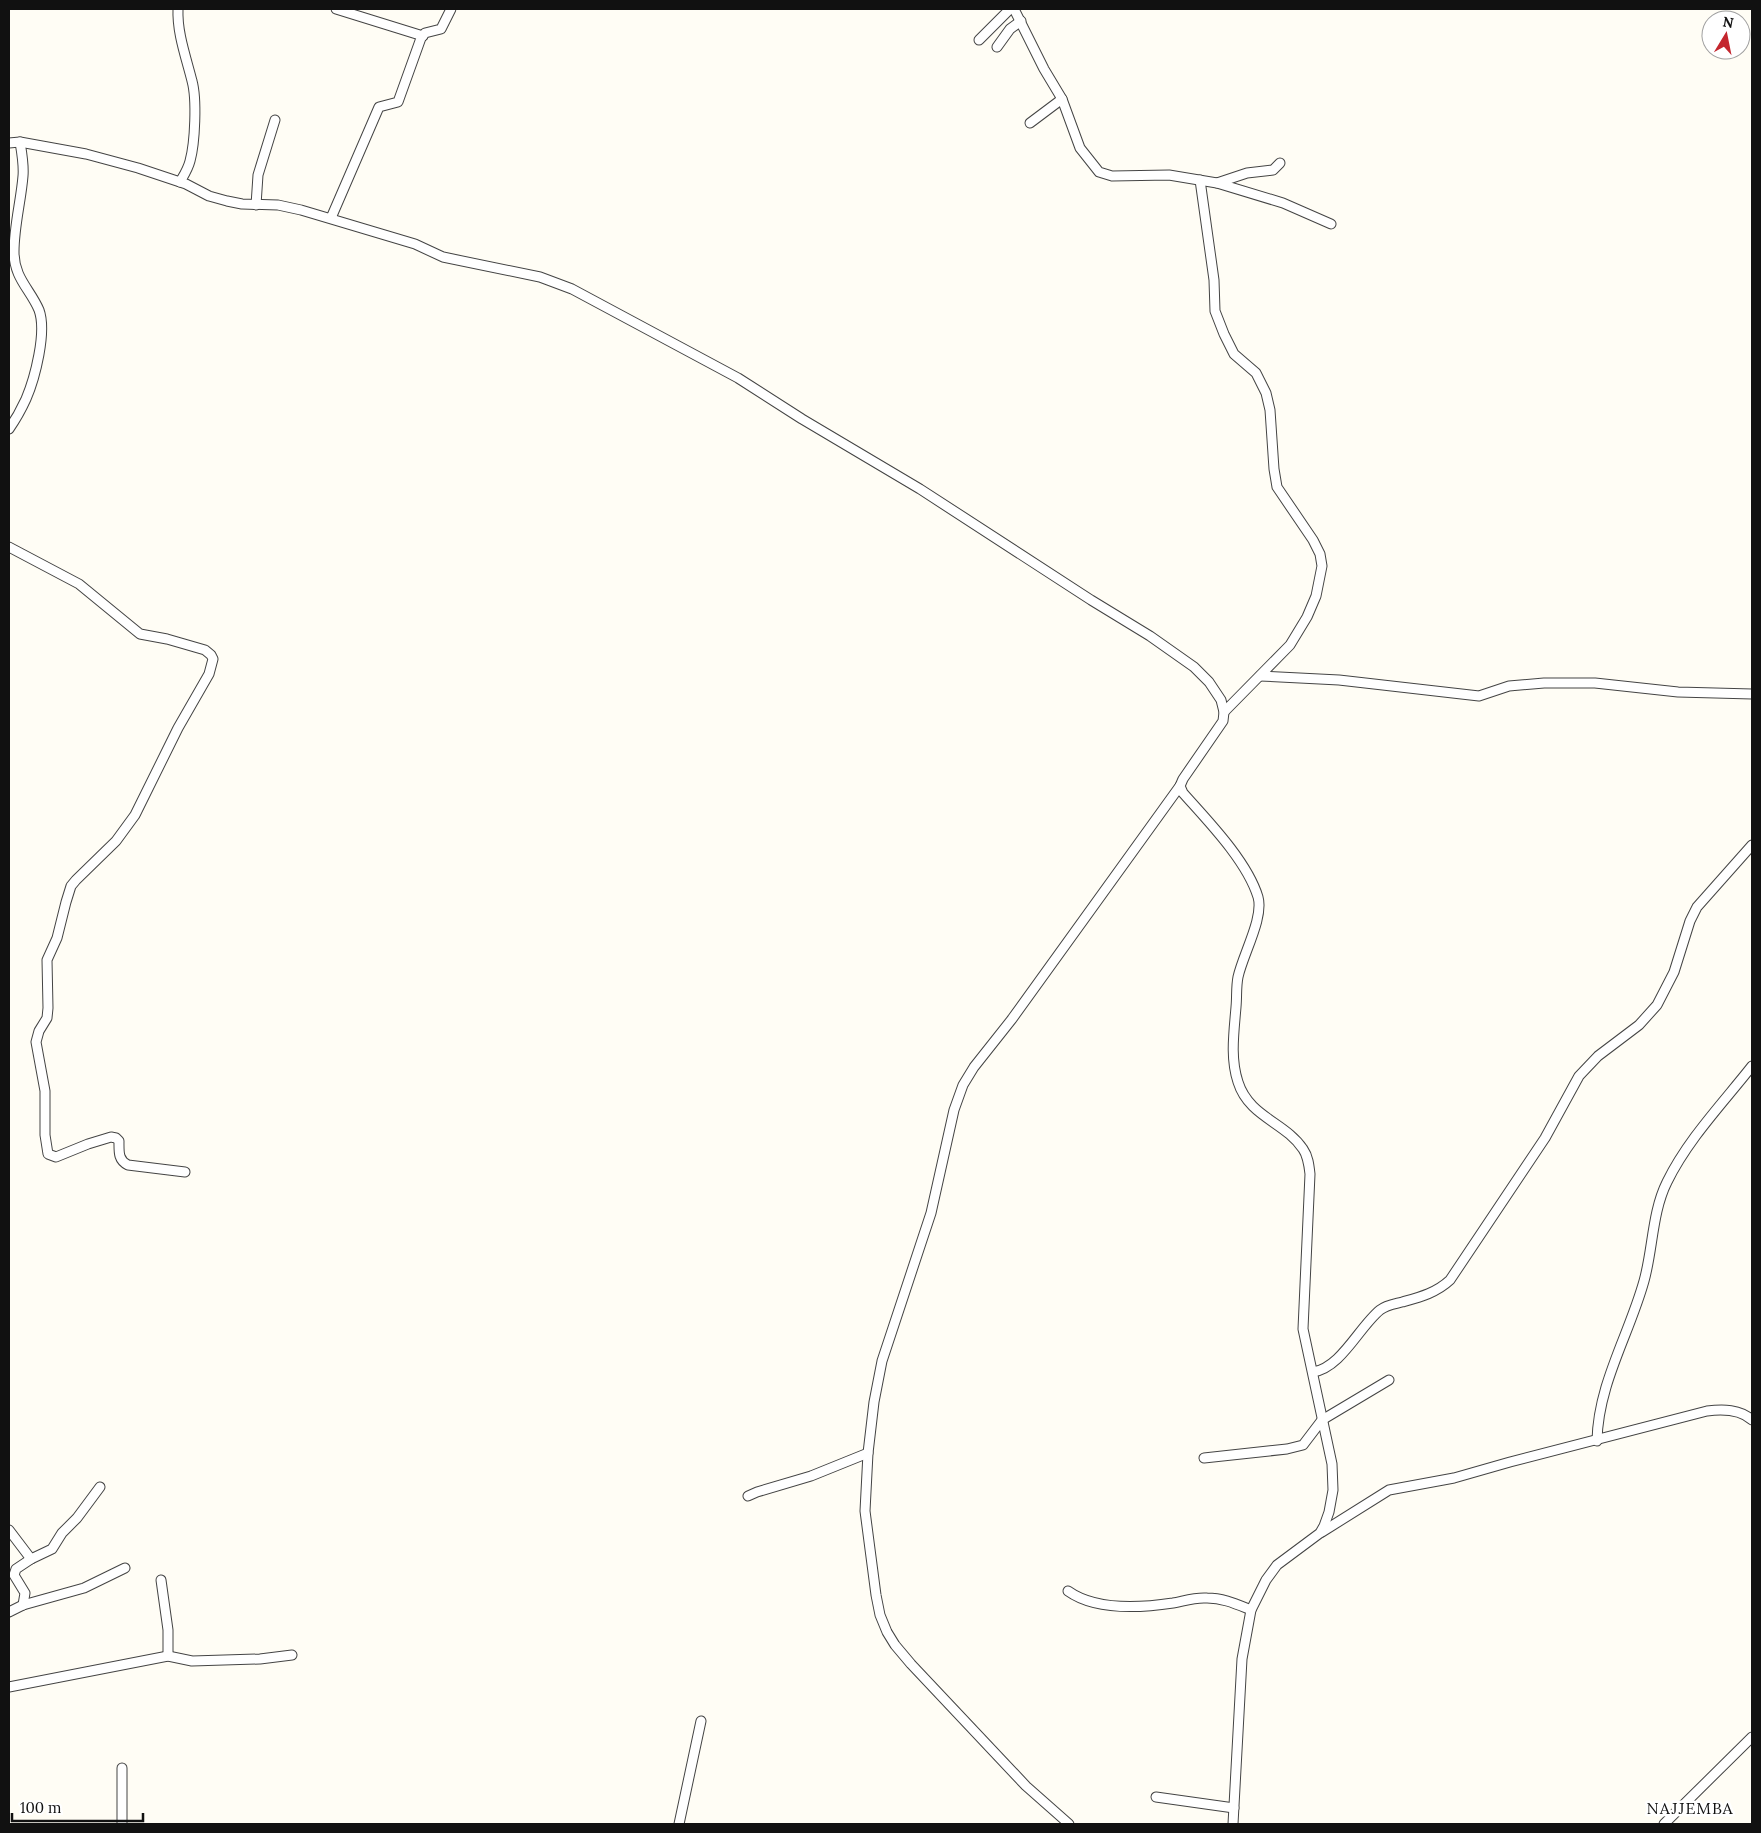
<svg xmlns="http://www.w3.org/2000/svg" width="1761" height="1833" viewBox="0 0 1761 1833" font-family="Lora,serif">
  <rect width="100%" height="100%" fill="#fffdf5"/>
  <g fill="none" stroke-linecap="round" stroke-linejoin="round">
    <g stroke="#444" stroke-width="11">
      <g id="minor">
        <path d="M178,9C177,33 186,57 192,81C197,99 195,143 190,161C188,169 184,175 180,182"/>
        <polyline points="336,9 423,36"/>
        <polyline points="1014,9 1044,69 1062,99 1080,148 1099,172 1112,176 1169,175 1217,183 1247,173 1273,170 1280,163"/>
        <polyline points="979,40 1010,9"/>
        <polyline points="997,47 1010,29 1021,21"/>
        <polyline points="1030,123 1062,99"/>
        <path d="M9,143L20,142L86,154L138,168L186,184L209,196L227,201L242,204L278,205L301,210L415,244L443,257L540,277L572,289L738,378L802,419L920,489L1091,600L1150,636L1194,667L1209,682L1221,700L1224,712L1223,721L1183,779L1180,786L1183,793C1208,821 1247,861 1258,897C1264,918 1243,954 1238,977C1236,987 1237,997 1236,1007C1234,1032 1230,1058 1238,1082C1249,1117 1285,1122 1303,1149C1308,1156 1309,1165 1310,1174L1303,1329L1332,1464L1333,1490L1329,1512L1324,1526L1320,1533L1277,1565L1266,1580L1251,1610L1242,1659L1233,1824"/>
        <polyline points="1200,180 1214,280 1215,311 1224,334 1234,354 1256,373 1266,393 1270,410 1274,469 1277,487 1313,540 1320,554 1322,566 1316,596 1307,617 1290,645 1224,712"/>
        <polyline points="1217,183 1283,203 1331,224"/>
        <polyline points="256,205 258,175 275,120"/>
        <polyline points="331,218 379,107 398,102 421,38 425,33 441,29 451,9"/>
        <path d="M9,429C16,419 21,410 26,399C35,378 47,332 39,310C30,289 14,278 14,252C14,226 21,201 23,176C24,165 22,154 20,142"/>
        <path d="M9,547L79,584L140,634L167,639L205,650L211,655L213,659L209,674L178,728L135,815L116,841L76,880L71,886L66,902L57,938L47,960L48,1008L47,1018L39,1031L36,1042L45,1091V1135L48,1154L56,1157L88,1144L111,1137L116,1138L119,1141C119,1152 118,1160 128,1165L185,1172"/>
        <polyline points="1260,676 1339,680 1479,696 1509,686 1544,683 1595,683 1678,692 1752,694"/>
        <path d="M1313,1372C1341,1368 1359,1327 1380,1310C1386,1305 1394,1304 1402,1302C1420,1297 1436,1293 1450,1280L1545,1138L1579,1076L1598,1056L1639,1025L1657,1005L1674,972L1690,921L1697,907L1752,845"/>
        <path d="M1597,1441C1598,1384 1629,1335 1644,1281C1653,1249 1652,1212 1667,1182C1688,1139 1723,1103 1752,1066"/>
        <polyline points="1204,1458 1287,1449 1303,1445 1322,1420 1389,1380"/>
        <polyline points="748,1496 757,1492 811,1476 868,1453"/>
        <polyline points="9,1530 31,1559"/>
        <path d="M1322,1532L1389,1490L1454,1478L1510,1462L1707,1411C1723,1409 1740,1409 1752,1420"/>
        <polyline points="161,1580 168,1630 168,1656"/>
        <path d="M1068,1591C1096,1611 1140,1608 1173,1603C1184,1601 1195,1597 1207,1598C1223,1598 1236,1604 1251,1610"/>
        <polyline points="23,1605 25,1593 14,1575 16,1569 31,1559 52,1549 62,1533 77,1518 100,1487"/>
        <polyline points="9,1612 23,1605 84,1588 125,1568"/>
        <polyline points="9,1687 168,1656 192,1661 260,1659 292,1655"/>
        <polyline points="1156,1797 1234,1808"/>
        <polyline points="122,1824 122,1768"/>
        <polyline points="679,1824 701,1721"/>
        <polyline points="1069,1824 1026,1786 911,1664 895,1645 887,1632 880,1615 876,1595 865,1511 868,1453 874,1402 882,1361 931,1213 954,1110 963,1085 974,1067 1012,1019 1180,786"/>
        <polyline points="1664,1824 1752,1737"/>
      </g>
    </g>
    <use href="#minor" stroke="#fff" stroke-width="9"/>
  </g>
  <g text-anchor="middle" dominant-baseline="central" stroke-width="5" stroke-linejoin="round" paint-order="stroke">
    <g font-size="16" letter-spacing="1" fill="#111" stroke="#fff">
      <text x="1690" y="1808">NAJJEMBA</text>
    </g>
  </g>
  <rect width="1761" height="1833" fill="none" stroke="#111111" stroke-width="20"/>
  <g transform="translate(1726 35) rotate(10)"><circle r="24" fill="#ffffff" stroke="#a0a0a0"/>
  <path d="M0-4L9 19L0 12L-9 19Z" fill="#c4262e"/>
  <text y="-8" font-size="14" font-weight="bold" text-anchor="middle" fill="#111111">N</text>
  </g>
  <path d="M12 1813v8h131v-8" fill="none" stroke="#111111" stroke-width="2.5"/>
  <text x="20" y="1813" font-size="15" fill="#111111" stroke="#ffffff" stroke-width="4" paint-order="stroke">100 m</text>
</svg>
